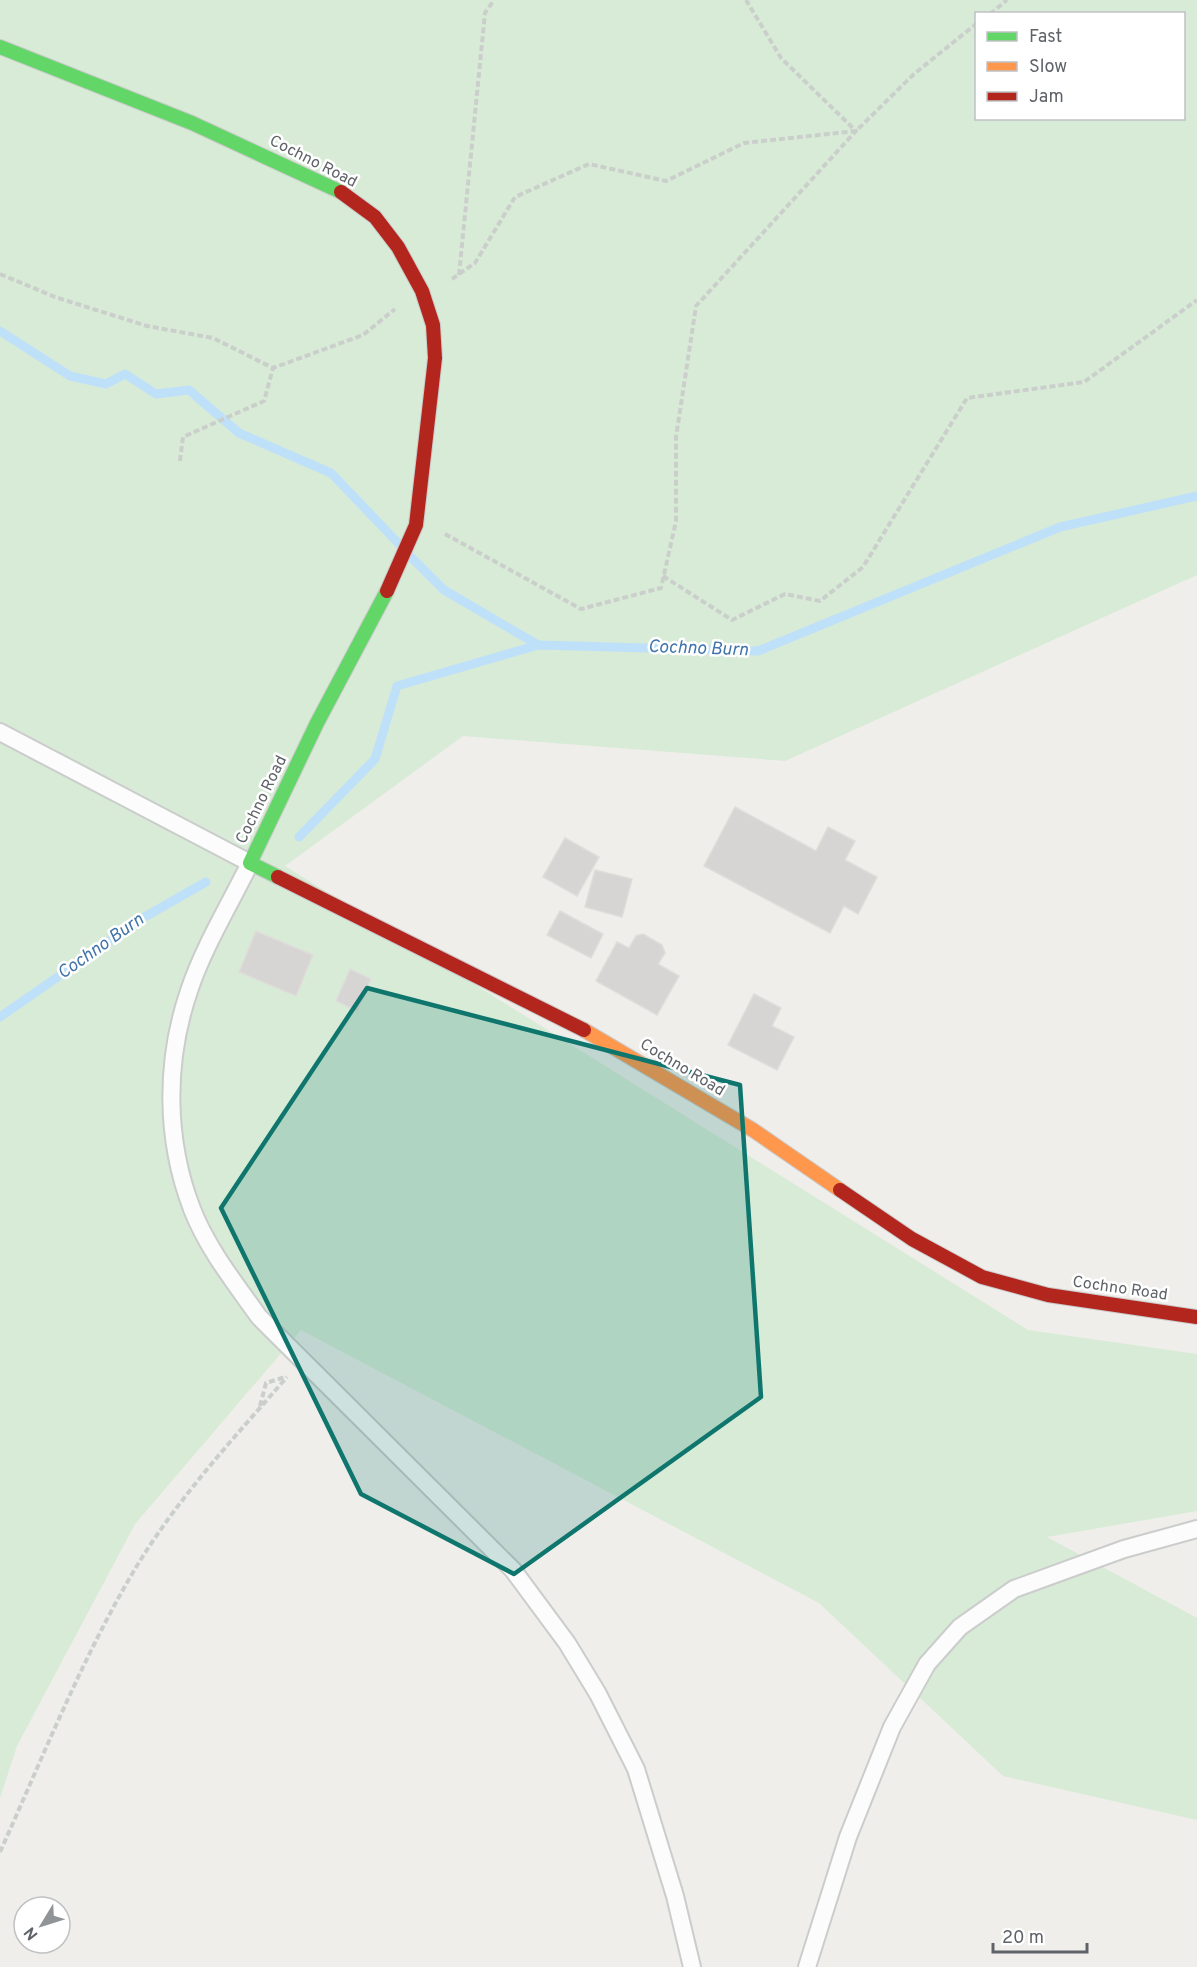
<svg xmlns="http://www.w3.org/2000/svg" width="1197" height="1967" viewBox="0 0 1197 1967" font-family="Overpass,sans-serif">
  <rect width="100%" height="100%" fill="#efeeea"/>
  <path fill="#d8ebd6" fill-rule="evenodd" d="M0,0H1197V575L785,761L463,736L285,866L1028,1330L1197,1354V1511L1047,1537L1197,1618V1820L1003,1776L819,1603L301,1330L135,1524L17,1746L0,1798ZM976,14H1184V118H976Z"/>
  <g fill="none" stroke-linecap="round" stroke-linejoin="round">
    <g stroke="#bfe0f9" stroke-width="9">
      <polyline points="0,331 70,376 106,384 125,374 156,394 189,390 239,433 331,473 400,545"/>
      <polyline points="411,557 444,590 538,645"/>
      <polyline points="299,837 375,759 397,686 538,645 758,651 1060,527 1197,496"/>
      <polyline points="0,1017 141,919 206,882"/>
    </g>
  </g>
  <g fill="#d6d5d3" stroke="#deddd9" stroke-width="1.5">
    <polygon points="735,807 816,851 828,827 855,841 845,860 877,877 858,914 844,906 830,933 704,866"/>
    <polygon points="565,838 599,857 577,896 543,877"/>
    <polygon points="595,870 632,879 622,917 585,907"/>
    <polygon points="560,911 603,934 591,958 547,935"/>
    <polygon points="256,931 313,955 296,996 239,972"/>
    <polygon points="643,934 662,945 665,953 658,964 679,976 657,1015 596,981 617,942 629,948 636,936"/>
    <polygon points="350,969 371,979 357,1011 336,1001"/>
    <polygon points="754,994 781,1008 772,1026 794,1037 777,1070 728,1045"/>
  </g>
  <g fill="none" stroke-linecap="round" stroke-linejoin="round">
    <g stroke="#cbcccc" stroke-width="20">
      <g id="lane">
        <path d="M0,732L250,863C230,904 203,948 189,991C165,1061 165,1139 192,1209C207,1248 235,1283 259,1317L513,1570L567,1643L598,1694L636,1769L675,1896L692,1967"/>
        <polyline points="807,1967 848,1837 892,1727 927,1664 960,1627 1014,1589 1124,1549 1197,1529"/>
      </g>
    </g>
    <g stroke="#cacacb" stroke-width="16">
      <g id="fast">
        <polyline points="0,47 192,123 341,192"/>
        <polyline points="278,877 250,863 317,723 387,591"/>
      </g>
    </g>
    <g stroke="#cacacb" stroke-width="16">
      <polyline id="slow" points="584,1030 753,1130 840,1190"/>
    </g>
    <g stroke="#cacacb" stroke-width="16">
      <g id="jam">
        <polyline points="341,192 375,217 398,247 422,291 433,325 435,358 416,525 387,591"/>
        <polyline points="278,877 584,1030"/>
        <polyline points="840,1190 912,1239 982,1277 1048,1295 1197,1317"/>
      </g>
    </g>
    <g stroke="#cacfcc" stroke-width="4" stroke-dasharray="6 3" stroke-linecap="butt">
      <polyline points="990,14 1007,0"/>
      <polyline points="0,274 55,297 147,326 213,338 273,368 363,335 395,309"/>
      <polyline points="459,275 485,13 494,0"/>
      <polyline points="452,279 475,263 515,197 589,164 666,181 744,143 856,131 914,74 976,24"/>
      <polyline points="180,461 183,437 264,401 273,368"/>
      <polyline points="445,534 581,609 661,588 676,521 676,437 696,306 856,131 781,58 746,0"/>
      <polyline points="663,576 732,620 785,594 820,601 863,567 967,398 1084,382 1197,300"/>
      <polyline points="260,1406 266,1383 285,1377"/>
      <path d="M0,1852C43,1757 82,1658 135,1569C177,1499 233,1439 287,1377"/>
    </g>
    <use href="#lane" stroke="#fdfcfc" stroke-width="16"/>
    <use href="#fast" stroke="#63d668" stroke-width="14"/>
    <use href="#slow" stroke="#ff974d" stroke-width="14"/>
    <use href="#jam" stroke="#b3261e" stroke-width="14"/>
  </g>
  <path fill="#0f766e" fill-opacity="0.2" stroke="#0f766e" stroke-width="4.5" stroke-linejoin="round" d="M367,988L740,1085L761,1397L514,1574L361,1494L221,1208Z"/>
  <g text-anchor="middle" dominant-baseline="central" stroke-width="5" stroke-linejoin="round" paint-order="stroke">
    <g font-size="16" fill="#5f6368" stroke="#fff">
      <text transform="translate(313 162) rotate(27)">Cochno Road</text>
      <text transform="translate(262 800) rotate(-64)">Cochno Road</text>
      <text transform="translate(682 1068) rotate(31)">Cochno Road</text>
      <text transform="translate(1120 1289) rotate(8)">Cochno Road</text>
    </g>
    <g font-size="18" font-style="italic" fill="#4174aa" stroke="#fff">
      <text transform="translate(698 649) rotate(2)">Cochno Burn</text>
      <text transform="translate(101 947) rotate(-35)">Cochno Burn</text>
    </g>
  </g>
  <rect x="975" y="12" width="210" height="108" fill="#ffffff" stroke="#bfc1c3" stroke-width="1.5"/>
  <rect x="987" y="32" width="30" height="9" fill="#63d668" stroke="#bfc1c3" stroke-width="1.5"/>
  <text x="1029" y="42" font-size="18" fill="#5f6368">Fast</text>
  <rect x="987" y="62" width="30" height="9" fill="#ff974d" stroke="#bfc1c3" stroke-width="1.5"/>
  <text x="1029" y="72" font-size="18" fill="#5f6368">Slow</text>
  <rect x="987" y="92" width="30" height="9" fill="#b3261e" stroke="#bfc1c3" stroke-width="1.5"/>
  <text x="1029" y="102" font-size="18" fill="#5f6368">Jam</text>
  <g transform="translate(42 1925) rotate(232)"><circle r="28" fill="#ffffff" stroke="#bfc1c3" stroke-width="1.5"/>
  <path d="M0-4.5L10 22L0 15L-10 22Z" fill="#919496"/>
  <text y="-9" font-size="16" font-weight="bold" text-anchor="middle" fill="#5f6368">N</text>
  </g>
  <path d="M993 1943v9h94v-9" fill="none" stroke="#5f6368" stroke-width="3"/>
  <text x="1002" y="1943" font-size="18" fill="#5f6368" stroke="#ffffff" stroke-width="4.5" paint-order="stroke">20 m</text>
</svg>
